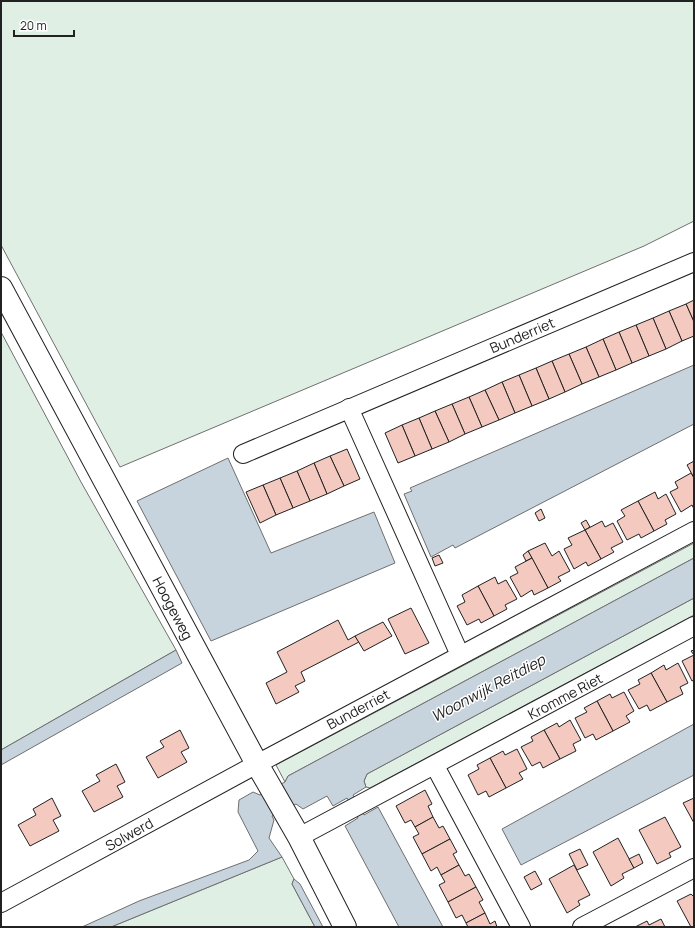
<svg xmlns="http://www.w3.org/2000/svg" width="695" height="928" viewBox="0 0 695 928" font-family="Manrope,sans-serif">
  <rect width="100%" height="100%" fill="#fff"/>
  <g fill="#e0efe3" stroke="#6f6f6f">
    <polygon points="1,1 694,1 694,221 644,246 120,467 1,245"/>
    <polygon points="1,332 81,482 176,650 1,750"/>
    <polygon points="694,543 694,558 288,776 285,782 276,765"/>
    <polygon points="694,598 694,615 370,788 366,787 364,781 367,774"/>
    <polygon points="282,857 294,879 292,884 315,927 111,927"/>
  </g>
  <g fill="#c7d3dd" stroke="#6f6f6f">
    <polygon points="694,365 694,424 455,548 453,545 431,557 404,494 412,491 410,488"/>
    <polygon points="228,458 271,553 374,512 395,563 211,641 137,501"/>
    <polygon points="694,558 694,598 367,774 364,781 366,787 353,795 364,815 378,807 443,927 399,927 345,826 358,818 347,798 333,806 327,796 303,809 296,804 272,816 274,820 269,838 282,857 111,927 82,927 139,901 249,860 258,851 238,812 239,800 253,792 260,795 285,782 288,776"/>
    <polygon points="176,650 182,663 1,765 1,750"/>
    <polygon points="694,724 694,775 521,865 502,829"/>
    <polygon points="294,879 300,884 323,927 315,927 292,884"/>
  </g>
  <g fill="#f3c9c0" stroke="#222">
    <polygon points="694,300 694,322 686,304"/>
    <polygon points="686,304 694,322 694,336 682,341 669,311"/>
    <polygon points="669,311 682,341 666,349 653,318"/>
    <polygon points="653,318 666,349 649,356 636,325"/>
    <polygon points="636,325 649,356 632,363 619,332"/>
    <polygon points="619,332 632,363 616,370 603,339"/>
    <polygon points="603,339 616,370 599,377 586,347"/>
    <polygon points="586,347 599,377 582,384 569,354"/>
    <polygon points="569,354 582,384 565,392 552,361"/>
    <polygon points="552,361 565,392 549,399 536,368"/>
    <polygon points="536,368 549,399 532,406 519,375"/>
    <polygon points="519,375 532,406 515,413 502,382"/>
    <polygon points="502,382 515,413 499,420 485,390"/>
    <polygon points="485,390 499,420 482,427 469,397"/>
    <polygon points="469,397 482,427 465,434 452,404"/>
    <polygon points="452,404 465,434 449,442 435,411"/>
    <polygon points="435,411 449,442 432,449 419,418"/>
    <polygon points="419,418 432,449 415,456 402,425"/>
    <polygon points="402,425 415,456 398,463 385,433"/>
    <polygon points="347,449 360,479 344,486 330,456"/>
    <polygon points="330,456 344,486 327,494 314,463"/>
    <polygon points="694,461 694,478 687,465"/>
    <polygon points="314,463 327,494 310,501 297,471"/>
    <polygon points="297,471 310,501 293,508 280,478"/>
    <polygon points="691,473 694,478 694,509 692,505 681,512 670,492 678,488 675,482"/>
    <polygon points="280,478 293,508 276,515 263,485"/>
    <polygon points="263,485 276,515 260,523 246,492"/>
    <polygon points="655,492 658,499 666,494 676,514 665,520 667,524 654,531 638,501"/>
    <polygon points="638,501 654,531 641,538 639,534 627,540 617,521 625,516 621,510"/>
    <polygon points="541,509 545,518 539,521 535,513"/>
    <polygon points="586,520 590,527 585,530 581,523"/>
    <polygon points="602,521 605,527 613,523 623,542 611,548 614,552 601,559 585,530"/>
    <polygon points="585,530 601,559 588,566 586,562 574,569 564,549 572,545 568,538"/>
    <polygon points="545,543 552,556 559,551 570,571 558,577 561,581 548,588 528,551"/>
    <polygon points="528,551 532,558 526,561 523,555"/>
    <polygon points="439,555 443,563 435,566 432,558"/>
    <polygon points="532,558 548,588 534,595 532,590 521,597 510,577 518,573 515,567"/>
    <polygon points="495,577 498,584 506,580 517,599 505,605 507,609 494,616 478,586"/>
    <polygon points="478,586 494,616 481,623 479,619 467,625 457,606 465,602 462,595"/>
    <polygon points="411,608 429,643 405,654 388,619"/>
    <polygon points="338,620 348,640 355,636 359,642 301,672 305,681 295,686 299,692 276,704 266,683 287,672 277,652"/>
    <polygon points="383,622 392,636 364,651 355,636"/>
    <polygon points="694,650 694,680 692,681 682,661 694,655 691,651"/>
    <polygon points="678,663 688,683 680,687 683,694 667,702 651,673 664,665 666,670"/>
    <polygon points="651,673 667,702 650,711 647,705 639,709 628,690 640,684 638,680"/>
    <polygon points="624,692 634,711 626,716 630,722 613,731 597,701 610,694 612,698"/>
    <polygon points="597,701 613,731 596,740 593,734 585,738 575,718 587,712 584,708"/>
    <polygon points="570,720 581,740 573,744 576,751 560,759 544,730 557,723 559,727"/>
    <polygon points="180,730 189,748 181,752 187,762 158,778 146,757 164,747 160,741"/>
    <polygon points="544,730 560,759 543,768 540,762 532,766 521,747 533,741 531,737"/>
    <polygon points="517,749 527,769 519,773 523,779 506,788 490,758 503,751 505,755"/>
    <polygon points="490,758 506,788 489,797 486,791 478,795 468,775 479,769 477,765"/>
    <polygon points="116,764 125,782 117,786 123,797 94,812 82,791 100,781 96,775"/>
    <polygon points="425,790 432,804 428,806 433,817 415,827 411,820 405,823 396,806"/>
    <polygon points="52,798 61,816 53,820 59,831 30,846 18,825 36,815 33,809"/>
    <polygon points="694,798 694,823 683,803"/>
    <polygon points="433,817 439,828 443,826 450,839 422,854 413,837 419,834 415,827"/>
    <polygon points="665,817 681,847 669,853 671,857 657,864 639,830"/>
    <polygon points="618,838 634,868 622,874 624,878 611,886 593,852"/>
    <polygon points="450,839 457,852 453,854 459,865 441,875 437,867 431,871 422,854"/>
    <polygon points="580,849 588,865 577,870 569,854"/>
    <polygon points="639,854 643,863 634,868 629,859"/>
    <polygon points="459,865 465,876 469,874 476,887 448,902 439,885 445,882 441,875"/>
    <polygon points="574,865 590,895 578,901 580,905 567,913 549,879"/>
    <polygon points="535,871 542,884 531,890 524,877"/>
    <polygon points="476,887 483,900 479,902 485,913 466,923 462,915 456,918 448,902"/>
    <polygon points="691,894 694,897 694,927 691,927 677,901"/>
    <polygon points="485,913 490,924 495,921 497,927 468,927 466,923"/>
    <polygon points="661,919 665,927 635,927 647,921 649,925"/>
  </g>
  <g fill="none" stroke-linecap="round" stroke-linejoin="round">
    <g stroke="#222" stroke-width="20">
      <g id="street">
        <polyline points="349,408 460,655"/>
        <polyline points="243,454 694,262"/>
        <polyline points="435,766 521,927"/>
        <polyline points="299,837 694,626"/>
        <polyline points="1,903 257,764 694,531"/>
        <polyline points="582,927 694,868"/>
      </g>
    </g>
    <g stroke="#222" stroke-width="24">
      <polyline id="secondary" points="1,288 257,764 299,837 345,927"/>
    </g>
    <use href="#street" stroke="#fff" stroke-width="18"/>
    <use href="#secondary" stroke="#fff" stroke-width="22"/>
  </g>
  <g text-anchor="middle" dominant-baseline="central" stroke-width="3" stroke-linejoin="round" paint-order="stroke">
    <g font-size="14" fill="#222" stroke="#fff">
      <text transform="translate(522 335) rotate(-23)">Bunderriet</text>
      <text transform="translate(173 608) rotate(62)">Hoogeweg</text>
      <text transform="translate(565 696) rotate(-28)">Kromme Riet</text>
      <text transform="translate(358 709) rotate(-28)">Bunderriet</text>
      <text transform="translate(129 834) rotate(-29)">Solwerd</text>
    </g>
    <g font-size="15" font-style="italic" fill="#222" stroke="#fff">
      <text transform="translate(488 688) rotate(-28)">Woonwijk Reitdiep</text>
    </g>
  </g>
  <rect width="695" height="928" fill="none" stroke="#222222" stroke-width="4"/>
  <path d="M14 30v6h60v-6" fill="none" stroke="#222222" stroke-width="2"/>
  <text x="20" y="30" font-size="12" fill="#222222" stroke="#ffffff" stroke-width="3" paint-order="stroke">20 m</text>
</svg>
